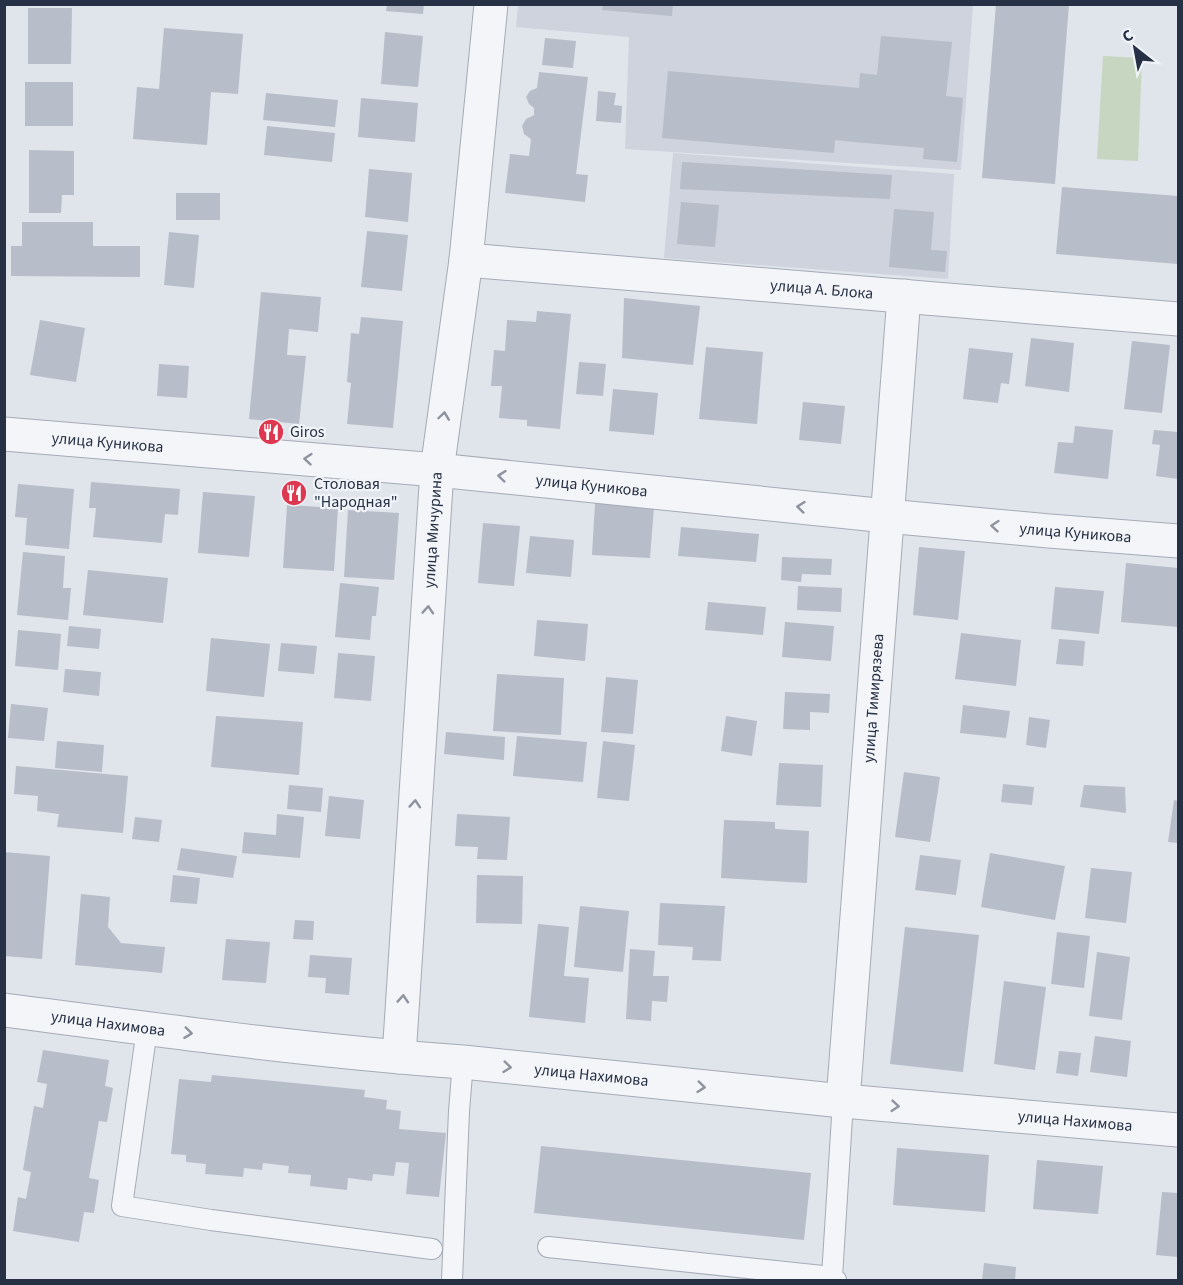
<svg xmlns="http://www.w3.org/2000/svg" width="1183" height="1285" viewBox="0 0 1183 1285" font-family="'Source Sans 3',sans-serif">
  <rect width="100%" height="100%" fill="#e0e4eb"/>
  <g fill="#ced3dd">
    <polygon points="518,5 973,5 961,170 625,149 629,37 516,27"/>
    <polygon points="673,153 954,174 948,279 664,258"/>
  </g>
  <polygon fill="#c6d6c1" points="1103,56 1142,58 1138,161 1097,159"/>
  <g fill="#b7bdc9">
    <polygon points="387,4 424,4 423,14 386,11"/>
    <polygon points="603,4 673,4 672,16 602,10"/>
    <polygon points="996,4 1069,4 1055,184 982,178"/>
    <polygon points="28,8 72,8 71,64 28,64"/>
    <polygon points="164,28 243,34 238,94 211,92 207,145 133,139 137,87 159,89"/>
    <polygon points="385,32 423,36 418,87 381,84"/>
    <polygon points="881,36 952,42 946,96 963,98 957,162 923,159 924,148 854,142 835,140 834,153 662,138 668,71 859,88 860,73 877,75"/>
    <polygon points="545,38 576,41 573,68 542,65"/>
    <polygon points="539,72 588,77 576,174 588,175 585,202 505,193 510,154 529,156 531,139 524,134 522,126 526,119 534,115 534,108 529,104 526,97 530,91 537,88"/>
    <rect x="25" y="82" width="48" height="44"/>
    <polygon points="598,91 616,93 614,105 622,106 621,123 596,121"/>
    <polygon points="266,93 338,100 335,127 263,120"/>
    <polygon points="361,98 418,103 415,142 358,137"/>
    <polygon points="267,126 335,133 332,162 264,155"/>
    <polygon points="29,150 74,151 74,195 62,195 61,213 29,213"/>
    <polygon points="682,162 892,175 890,199 680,189"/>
    <polygon points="369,169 412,173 408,222 365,217"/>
    <polygon points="1062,187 1178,196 1178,264 1056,254"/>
    <rect x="176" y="193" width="44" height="27"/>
    <polygon points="681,202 719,205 715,247 677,244"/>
    <polygon points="894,209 934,212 931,250 947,251 945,272 889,267"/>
    <polygon points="22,222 93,222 93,246 140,246 140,277 11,276 11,246 22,246"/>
    <polygon points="367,231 408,235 402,291 361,287"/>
    <polygon points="169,232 199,235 194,288 164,285"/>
    <polygon points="261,292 321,297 318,332 289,329 287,355 306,356 299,424 249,419"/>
    <polygon points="624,298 700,306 693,365 622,358"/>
    <polygon points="537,311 571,314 560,429 527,426 527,420 499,418 502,386 491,386 494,350 505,351 507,320 536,322"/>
    <polygon points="361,317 403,321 393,428 347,424 351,383 347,382 351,333 359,334"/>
    <polygon points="40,320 85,328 76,382 30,375"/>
    <polygon points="1031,338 1074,343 1069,392 1025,386"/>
    <polygon points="1132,341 1170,345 1162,413 1124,409"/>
    <polygon points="706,347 763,352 757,424 699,419"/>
    <polygon points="969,348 1013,353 1009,384 1001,383 998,403 963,399"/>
    <polygon points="579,362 606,364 603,396 576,394"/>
    <polygon points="159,364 189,366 187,398 157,396"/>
    <polygon points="613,389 658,393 654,435 609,431"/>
    <polygon points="803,402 845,406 841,444 799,440"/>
    <polygon points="1075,426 1113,430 1108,479 1054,473 1058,442 1073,443"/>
    <polygon points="1154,430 1178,432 1178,479 1156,476 1160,445 1152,444"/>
    <polygon points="91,482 180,489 178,515 165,514 162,543 93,537 96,508 89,508"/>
    <polygon points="18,484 74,489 69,549 25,545 27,518 15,517"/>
    <polygon points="203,492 255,496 249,557 198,553"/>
    <polygon points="595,503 654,507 650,558 592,555"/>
    <polygon points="287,505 338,508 334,571 283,568"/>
    <polygon points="348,510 399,513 394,580 344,577"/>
    <polygon points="483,523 520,526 514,586 478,583"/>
    <polygon points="681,527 759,534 756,562 678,556"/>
    <polygon points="530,536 574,540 571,577 526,573"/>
    <polygon points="919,547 965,551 958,620 913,615"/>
    <polygon points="23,552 65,556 63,588 71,588 68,620 17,615"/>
    <polygon points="782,557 832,559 831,575 802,574 801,582 781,580"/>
    <polygon points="1126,563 1178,568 1178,627 1121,622"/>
    <polygon points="88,570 168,578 163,623 83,615"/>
    <polygon points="340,583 379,587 376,616 372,616 370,640 335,637"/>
    <polygon points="798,586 842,588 841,612 797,610"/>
    <polygon points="1055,587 1104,591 1099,634 1051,629"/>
    <polygon points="708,602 766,607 763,635 705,630"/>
    <polygon points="537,620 588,624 585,661 534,656"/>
    <polygon points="785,622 834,626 831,661 782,657"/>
    <polygon points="69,626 101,629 99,649 67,646"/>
    <polygon points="18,630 61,634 58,670 15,666"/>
    <polygon points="961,633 1021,640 1016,686 955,679"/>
    <polygon points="211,638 270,644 264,697 206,691"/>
    <polygon points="1059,639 1085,641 1083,666 1056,664"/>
    <polygon points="281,643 317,646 314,674 278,671"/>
    <polygon points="338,653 375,656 371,701 334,698"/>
    <polygon points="65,669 101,672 99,696 63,692"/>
    <polygon points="497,674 564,678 561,735 493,731"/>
    <polygon points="606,677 638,680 633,734 601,732"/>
    <polygon points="785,692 830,694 829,713 810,712 810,730 783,729"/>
    <polygon points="11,704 48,708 44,741 8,738"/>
    <polygon points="963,705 1010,711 1006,738 960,733"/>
    <polygon points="216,716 303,722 299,775 211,767"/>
    <polygon points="726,716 757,721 752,756 721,751"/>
    <polygon points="1029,717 1050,720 1046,748 1026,745"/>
    <polygon points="446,732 505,737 504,760 444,754"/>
    <polygon points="517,736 587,742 583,782 513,776"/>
    <polygon points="57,741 104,745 102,772 55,768"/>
    <polygon points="603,741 635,745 629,801 597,798"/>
    <polygon points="779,763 823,765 821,807 776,805"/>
    <polygon points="16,766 128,776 123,833 57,827 59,814 37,811 38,796 14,794"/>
    <polygon points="904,772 940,777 930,842 895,837"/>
    <polygon points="1003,784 1034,787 1032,805 1001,802"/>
    <polygon points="289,785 323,788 321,812 287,809"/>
    <polygon points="1084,785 1125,787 1126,813 1080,807"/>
    <polygon points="329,796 364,800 360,839 325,836"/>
    <polygon points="1174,800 1178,801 1178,843 1168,842"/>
    <polygon points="277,814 304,817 300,858 242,853 244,832 276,835"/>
    <polygon points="457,814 510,817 507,860 477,859 478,847 455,846"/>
    <polygon points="135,817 162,820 159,842 132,839"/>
    <polygon points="724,820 775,822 775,829 809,831 807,883 721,878"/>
    <polygon points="181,848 237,856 233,878 177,870"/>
    <polygon points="4,852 50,856 42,959 4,956"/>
    <polygon points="990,853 1065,866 1055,920 981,907"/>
    <polygon points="920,855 961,860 956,895 915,890"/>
    <polygon points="1091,868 1132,872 1126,923 1085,918"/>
    <polygon points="173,875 200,878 197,904 170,902"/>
    <polygon points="477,875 523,876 522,924 476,923"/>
    <polygon points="81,894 110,897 108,927 121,943 165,947 162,973 75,965"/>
    <polygon points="660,903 725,906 721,961 692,960 693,947 658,945"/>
    <polygon points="580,906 629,911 623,972 574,967"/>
    <polygon points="295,920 314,921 313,940 293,939"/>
    <polygon points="538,924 569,927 564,976 589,978 585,1023 529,1017"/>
    <polygon points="905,927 979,935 963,1072 890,1064"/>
    <polygon points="1057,932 1090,936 1084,988 1051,984"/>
    <polygon points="226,939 270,942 266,983 222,980"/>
    <polygon points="630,949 655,951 653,976 669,976 667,1002 652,1001 651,1021 626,1019"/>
    <polygon points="1097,952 1130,957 1122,1020 1089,1016"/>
    <polygon points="310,955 352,958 349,995 325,993 326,978 308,977"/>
    <polygon points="1004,981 1046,987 1035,1070 994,1064"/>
    <polygon points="1095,1036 1131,1041 1127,1077 1090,1072"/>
    <polygon points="43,1050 109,1060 105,1086 113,1088 107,1122 99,1121 89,1178 99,1180 94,1213 84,1212 79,1242 13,1231 18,1197 26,1199 31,1172 23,1170 34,1106 43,1108 47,1084 37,1082"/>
    <polygon points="1059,1051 1081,1053 1078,1076 1056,1073"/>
    <polygon points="212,1075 365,1090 364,1097 387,1100 386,1109 401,1111 399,1129 446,1133 439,1197 406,1194 409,1163 396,1162 394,1176 373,1174 372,1181 348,1178 347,1190 310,1186 311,1175 288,1173 289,1166 263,1163 262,1170 244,1168 243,1177 205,1174 206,1164 186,1162 186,1155 171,1154 179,1079 211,1082"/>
    <polygon points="541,1146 811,1173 804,1240 534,1213"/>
    <polygon points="897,1148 989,1155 985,1212 893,1205"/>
    <polygon points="1037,1160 1103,1166 1098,1214 1033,1209"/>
    <polygon points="1162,1192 1178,1193 1178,1257 1156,1255"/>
    <polygon points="984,1263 1016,1267 1015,1280 982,1280"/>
  </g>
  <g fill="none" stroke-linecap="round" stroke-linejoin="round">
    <g stroke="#a5abb6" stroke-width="22">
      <g id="lane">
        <polyline points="147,1029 122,1206 211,1220 432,1249"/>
        <polyline points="548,1247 832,1277"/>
        <polyline points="452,1280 459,1111 463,1062"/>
        <polyline points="836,1280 832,1277 843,1101"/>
      </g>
    </g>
    <g stroke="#a5abb6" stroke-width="35">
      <g id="street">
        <path id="s1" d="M466,260L1178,319"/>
        <path id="s2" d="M4,434L437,470L887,516L1049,531L1178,541"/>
        <path id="s3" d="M4,1010C157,1030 310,1051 463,1062L843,1101L1178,1130"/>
        <path id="s4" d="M399,1057L437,470L466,260L491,4"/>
        <path id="s5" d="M843,1101L904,296"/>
      </g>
    </g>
    <use href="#lane" stroke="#f4f5f9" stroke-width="20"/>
    <use href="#street" stroke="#f4f5f9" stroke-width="33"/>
  </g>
  <defs><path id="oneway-chevron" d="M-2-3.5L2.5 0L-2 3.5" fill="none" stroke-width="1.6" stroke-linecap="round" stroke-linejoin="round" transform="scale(1.5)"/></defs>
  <g stroke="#8e939f">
    <use href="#oneway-chevron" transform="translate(444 416) rotate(-82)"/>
    <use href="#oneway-chevron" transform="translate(308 459) rotate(-175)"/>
    <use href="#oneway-chevron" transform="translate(502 476) rotate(-174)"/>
    <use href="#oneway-chevron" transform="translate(801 507) rotate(-174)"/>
    <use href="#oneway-chevron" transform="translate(995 526) rotate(-175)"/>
    <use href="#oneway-chevron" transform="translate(428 610) rotate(-86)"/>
    <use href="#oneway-chevron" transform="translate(415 804) rotate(-86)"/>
    <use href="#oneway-chevron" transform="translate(403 999) rotate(-86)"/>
    <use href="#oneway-chevron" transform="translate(188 1033) rotate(7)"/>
    <use href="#oneway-chevron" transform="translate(507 1067) rotate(6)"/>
    <use href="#oneway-chevron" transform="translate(701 1087) rotate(6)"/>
    <use href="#oneway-chevron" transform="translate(895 1106) rotate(5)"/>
  </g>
  <defs>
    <g id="restaurant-disc" transform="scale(1.35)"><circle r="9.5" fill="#de3850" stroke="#f0f4f8"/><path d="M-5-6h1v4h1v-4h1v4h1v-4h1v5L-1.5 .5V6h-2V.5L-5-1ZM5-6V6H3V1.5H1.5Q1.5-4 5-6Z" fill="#fff"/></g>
  </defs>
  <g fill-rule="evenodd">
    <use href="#restaurant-disc" x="271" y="432"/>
    <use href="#restaurant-disc" x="294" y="493"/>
  </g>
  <g text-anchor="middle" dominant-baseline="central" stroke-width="4.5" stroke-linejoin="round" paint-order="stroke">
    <g font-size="16" fill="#273145" stroke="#f0f4f8">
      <text stroke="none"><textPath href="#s1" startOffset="357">улица А. Блока</textPath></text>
      <text stroke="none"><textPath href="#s2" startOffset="104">улица Куникова</textPath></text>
      <text stroke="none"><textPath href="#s2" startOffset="590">улица Куникова</textPath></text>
      <text stroke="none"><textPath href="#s4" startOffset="528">улица Мичурина</textPath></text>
      <text stroke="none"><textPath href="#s2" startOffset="1076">улица Куникова</textPath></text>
      <text stroke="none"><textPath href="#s5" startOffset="404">улица Тимирязева</textPath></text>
      <text stroke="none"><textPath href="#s3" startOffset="105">улица Нахимова</textPath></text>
      <text stroke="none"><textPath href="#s3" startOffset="591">улица Нахимова</textPath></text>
      <text stroke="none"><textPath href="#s3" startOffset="1077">улица Нахимова</textPath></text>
    </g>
    <g font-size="16" fill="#273145" stroke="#f0f4f8" text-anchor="start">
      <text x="290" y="432">Giros</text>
      <text x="314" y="484">Столовая<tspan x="314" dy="18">"Народная"</tspan></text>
    </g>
  </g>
  <rect width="1183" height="1285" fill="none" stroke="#273145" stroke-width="12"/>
  <g transform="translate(1135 48) rotate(329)" stroke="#f0f4f8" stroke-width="4.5" paint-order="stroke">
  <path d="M0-4.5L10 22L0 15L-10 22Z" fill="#273145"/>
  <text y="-9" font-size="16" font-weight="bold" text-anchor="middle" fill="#273145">С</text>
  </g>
</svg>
